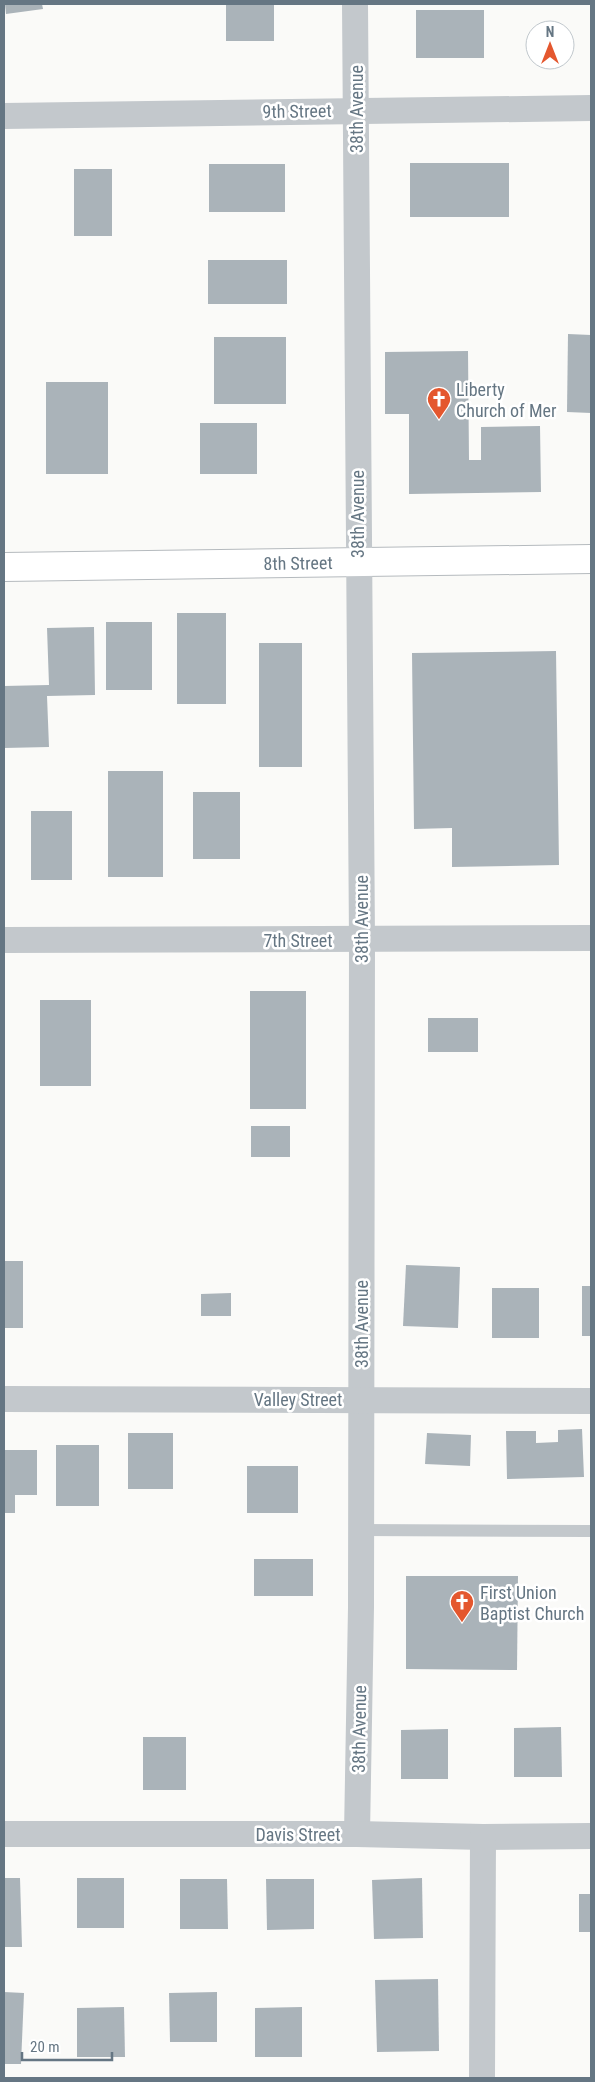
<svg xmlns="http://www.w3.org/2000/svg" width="595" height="2082" viewBox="0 0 595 2082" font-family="'Roboto Condensed',sans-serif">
  <rect width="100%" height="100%" fill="#fafaf8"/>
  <g fill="#aab3b9">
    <polygon points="5,4 42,4 43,9 6,14"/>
    <rect x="226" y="4" width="48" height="37"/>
    <rect x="416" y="10" width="68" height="48"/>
    <rect x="410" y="163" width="99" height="54"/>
    <rect x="209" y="164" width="76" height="48"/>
    <rect x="74" y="169" width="38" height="67"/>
    <rect x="208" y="260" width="79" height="44"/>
    <polygon points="568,334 591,335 591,413 567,412"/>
    <rect x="214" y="337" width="72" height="67"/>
    <polygon points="468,351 469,460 481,460 481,427 540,426 541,492 409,494 409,414 385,414 385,352"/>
    <rect x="46" y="382" width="62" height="92"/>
    <rect x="200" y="423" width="57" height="51"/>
    <rect x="177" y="613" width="49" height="91"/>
    <rect x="106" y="622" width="46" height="68"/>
    <polygon points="94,627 95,695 47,696 49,747 4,748 4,686 49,685 47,628"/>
    <rect x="259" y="643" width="43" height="124"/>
    <polygon points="556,651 559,865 452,867 452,828 414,829 412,653"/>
    <rect x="108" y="771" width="55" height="106"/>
    <rect x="193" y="792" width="47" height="67"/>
    <rect x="31" y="811" width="41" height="69"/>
    <rect x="250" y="991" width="56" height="118"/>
    <rect x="40" y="1000" width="51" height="86"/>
    <rect x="428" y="1018" width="50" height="34"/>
    <rect x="251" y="1126" width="39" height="31"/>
    <rect x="4" y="1261" width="19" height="67"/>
    <polygon points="406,1265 460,1267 458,1328 403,1326"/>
    <rect x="582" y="1286" width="9" height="50"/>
    <rect x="492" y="1288" width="47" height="50"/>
    <polygon points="231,1293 231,1316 201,1316 201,1294"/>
    <polygon points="582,1429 584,1477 507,1479 506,1431 536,1431 536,1443 558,1442 558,1430"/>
    <rect x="128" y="1433" width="45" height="56"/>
    <polygon points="427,1433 471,1435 470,1466 425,1464"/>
    <rect x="56" y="1445" width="43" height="61"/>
    <polygon points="4,1450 37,1450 37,1495 15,1495 15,1513 4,1513"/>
    <rect x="247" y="1466" width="51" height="47"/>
    <rect x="254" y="1559" width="59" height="37"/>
    <polygon points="406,1576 518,1576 517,1670 406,1669"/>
    <polygon points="561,1727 562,1777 514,1777 514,1728"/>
    <polygon points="448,1729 448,1779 401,1779 401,1730"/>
    <rect x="143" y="1737" width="43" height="53"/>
    <polygon points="4,1878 20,1878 22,1947 4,1947"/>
    <rect x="77" y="1878" width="47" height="50"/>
    <polygon points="422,1878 423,1938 374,1939 372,1880"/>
    <polygon points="180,1879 227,1879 228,1929 180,1929"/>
    <polygon points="266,1879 314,1879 314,1929 267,1930"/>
    <rect x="579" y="1894" width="12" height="38"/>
    <polygon points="438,1979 439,2051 377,2052 375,1980"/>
    <polygon points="4,1992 24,1993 21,2064 4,2064"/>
    <polygon points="217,1992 217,2042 170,2042 169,1993"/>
    <polygon points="124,2007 125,2057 77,2057 77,2008"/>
    <polygon points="302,2007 302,2057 255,2057 255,2008"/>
  </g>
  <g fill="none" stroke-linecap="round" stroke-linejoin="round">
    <g stroke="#b5babe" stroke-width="30">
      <polyline id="primary" points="4,567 591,559"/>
    </g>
    <polyline stroke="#c3c8cc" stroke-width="12" points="361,1530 590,1531"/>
    <g stroke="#c3c8cc" stroke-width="26">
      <polyline points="355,4 362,940 361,1607 357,1834"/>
      <polyline points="4,116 591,108"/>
      <polyline points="4,940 591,938"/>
      <polyline points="4,1399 591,1401"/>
      <polyline points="4,1834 357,1834 483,1837 591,1836"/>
      <polyline points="482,2078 483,1837"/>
    </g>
    <use href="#primary" stroke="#fff" stroke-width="28"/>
  </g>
  <defs>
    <g id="church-pin" transform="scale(1.25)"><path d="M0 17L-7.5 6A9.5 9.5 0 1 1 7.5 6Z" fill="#e4572e" stroke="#fff"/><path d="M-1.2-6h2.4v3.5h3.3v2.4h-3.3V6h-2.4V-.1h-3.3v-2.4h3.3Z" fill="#fff"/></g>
  </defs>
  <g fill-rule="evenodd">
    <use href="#church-pin" x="439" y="399"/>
    <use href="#church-pin" x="462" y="1602"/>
  </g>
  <g text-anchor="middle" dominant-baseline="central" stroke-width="5" stroke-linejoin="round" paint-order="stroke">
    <g font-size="18" fill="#657683" stroke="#fff">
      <text transform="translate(356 109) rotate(-90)">38th Avenue</text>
      <text transform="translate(297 111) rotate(-1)">9th Street</text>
      <text transform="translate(357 514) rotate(-90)">38th Avenue</text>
      <text transform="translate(298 563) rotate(-1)">8th Street</text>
      <text transform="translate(361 919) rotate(-90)">38th Avenue</text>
      <text x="298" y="940">7th Street</text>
      <text transform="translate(361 1324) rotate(-90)">38th Avenue</text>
      <text x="298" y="1399">Valley Street</text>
      <text transform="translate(359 1729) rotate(-89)">38th Avenue</text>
      <text x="298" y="1834">Davis Street</text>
    </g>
    <g font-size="18" fill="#657683" stroke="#fff" text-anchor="start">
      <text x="456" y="389">Liberty<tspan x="456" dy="21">Church of Mer</tspan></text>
      <text x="480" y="1592">First Union<tspan x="480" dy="21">Baptist Church</tspan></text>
    </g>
  </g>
  <rect width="595" height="2082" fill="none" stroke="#657683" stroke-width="10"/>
  <g transform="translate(550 45)"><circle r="24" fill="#ffffff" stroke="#c1c8cd"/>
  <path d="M0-4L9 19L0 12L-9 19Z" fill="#e4572e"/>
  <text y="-8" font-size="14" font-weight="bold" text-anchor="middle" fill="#657683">N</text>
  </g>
  <path d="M22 2052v8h90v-8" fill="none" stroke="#657683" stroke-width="2.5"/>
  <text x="30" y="2052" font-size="15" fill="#657683" stroke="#ffffff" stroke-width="4" paint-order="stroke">20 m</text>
</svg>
